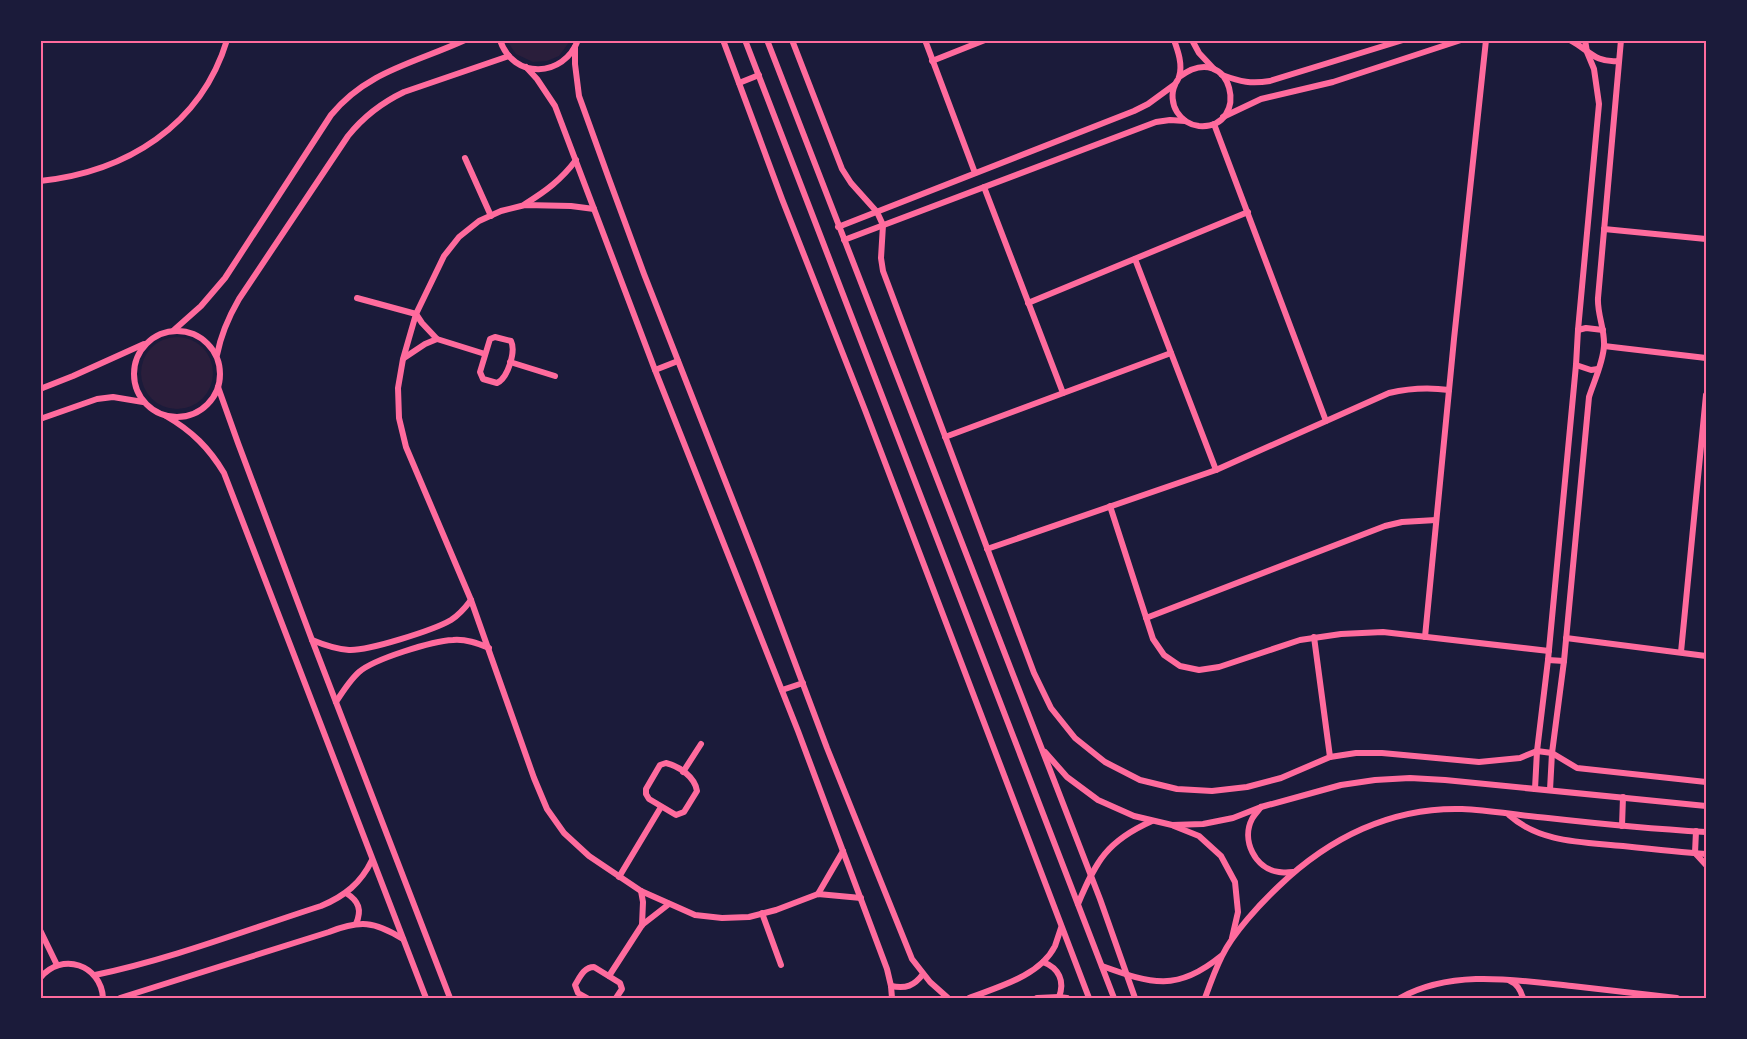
<svg xmlns="http://www.w3.org/2000/svg" width="1747" height="1039" viewBox="0 0 1747 1039" font-family="'Exo 2',sans-serif">
  <rect width="100%" height="100%" fill="#1b1b3a"/>
  <g fill="#2a1e3b">
    <polygon points="507,41 570,41 559,56 547,61 533,62 516,54"/>
    <circle cx="177" cy="373" r="36"/>
  </g>
  <g fill="none" stroke-linecap="round" stroke-linejoin="round">
    <g stroke="#ff6b9d" stroke-width="6">
      <path d="M500,40C513,80 564,78 578,40"/>
      <polyline points="723,40 782,199 865,410 1089,998"/>
      <polyline points="745,40 1114,998"/>
      <polyline points="767,40 1100,899 1135,998"/>
      <polyline points="792,40 842,169 851,183 877,212 883,225 881,258 883,271 1034,673 1051,708 1075,738 1105,762 1140,780 1177,789 1212,791 1247,787 1281,778 1330,757 1356,753 1382,753 1479,762 1520,758 1537,751 1552,753 1577,768 1706,782"/>
      <polyline points="925,40 975,173"/>
      <path d="M1174,40C1178,51 1183,65 1179,77C1179,79 1175,83 1175,85C1171,93 1172,104 1177,112C1182,120 1190,125 1199,126C1252,130 1233,37 1179,77"/>
      <polyline points="1192,40 1199,53 1214,69"/>
      <path d="M1570,40C1589,50 1595,63 1618,61"/>
      <polyline points="575,47 575,64 579,96 609,179 644,274 757,562 827,748 912,959 930,982 948,998"/>
      <polyline points="932,61 985,40"/>
      <polyline points="526,67 537,79 555,106 655,370 798,731 887,969 891,986 892,998"/>
      <path d="M1222,75C1241,82 1251,84 1270,81L1403,40"/>
      <polyline points="739,83 759,75"/>
      <polyline points="1223,117 1261,99 1333,82 1461,40"/>
      <polyline points="1214,124 1326,421"/>
      <polyline points="465,158 491,216"/>
      <path d="M40,181C126,172 201,126 227,40"/>
      <polyline points="984,187 1063,393"/>
      <path d="M525,204C546,191 561,180 576,160"/>
      <polyline points="594,209 571,206 525,205 501,211 479,221 459,237 444,256 416,314 403,359 398,388 399,418 406,447 471,600 534,778 547,809 564,833 589,856 641,891 695,915 722,918 749,917 776,910 818,894 861,898"/>
      <polyline points="838,227 1134,111 1148,104 1174,85"/>
      <polyline points="1604,229 1706,239"/>
      <polyline points="844,240 1156,122 1170,120 1185,121"/>
      <polyline points="1135,259 1216,470"/>
      <polyline points="357,298 416,314 422,323 437,339 485,354"/>
      <polyline points="1028,303 1248,212"/>
      <path d="M174,330L201,306L225,278L331,115C367,71 415,63 465,40"/>
      <polyline points="1578,330 1586,328 1603,330"/>
      <circle cx="177" cy="374" r="43"/>
      <path d="M495,337L511,341C516,351 508,378 497,383L483,379L480,372L490,339Z"/>
      <polyline points="1604,346 1706,358"/>
      <path d="M217,355C221,334 228,318 239,299L348,136C364,116 381,103 404,92L509,56"/>
      <polyline points="404,358 425,344 437,339"/>
      <polyline points="510,362 555,376"/>
      <polyline points="1576,365 1591,370 1598,369"/>
      <polyline points="655,370 678,361"/>
      <polyline points="218,387 238,443 312,640 450,998"/>
      <polyline points="40,389 73,376 144,344"/>
      <path d="M166,416C192,431 209,448 224,473L426,998"/>
      <polyline points="40,419 97,399 113,397 143,402"/>
      <polyline points="945,437 1171,353"/>
      <polyline points="1110,506 1153,639 1164,655 1180,666 1199,670 1219,667 1300,640 1341,634 1383,632 1549,651"/>
      <path d="M987,549L1216,470L1389,393C1410,388 1428,387 1449,390"/>
      <polyline points="1146,618 1385,526 1402,522 1436,520"/>
      <polyline points="1314,637 1330,757"/>
      <polyline points="1425,637 1454,339 1486,40"/>
      <polyline points="1566,638 1706,656"/>
      <path d="M312,640C324,645 336,649 349,650C368,651 434,630 451,620C459,615 465,608 471,600"/>
      <polyline points="1681,652 1706,395"/>
      <polyline points="1548,660 1564,661"/>
      <polyline points="782,690 803,683"/>
      <path d="M336,702C343,691 350,680 359,672C374,659 432,641 453,640C466,639 477,643 489,648"/>
      <polyline points="1045,752 1067,777 1098,800 1134,816 1172,825 1203,824 1233,818 1261,807 1341,785 1375,780 1410,778 1445,780 1706,806"/>
      <path d="M666,763C679,766 695,777 697,791L684,812L676,815L649,799L646,794V789L660,765Z"/>
      <polyline points="683,772 701,744"/>
      <polyline points="1535,789 1537,751 1548,660 1576,365 1578,330 1599,104 1594,69 1587,52 1585,40"/>
      <path d="M1550,790L1552,753L1564,661L1589,397C1594,381 1603,363 1604,346C1605,329 1597,314 1598,298L1621,40"/>
      <path d="M1261,807C1258,811 1254,815 1252,819C1241,840 1255,869 1279,872C1283,873 1289,872 1293,872"/>
      <path d="M1509,815C1540,843 1583,842 1623,846C1651,849 1679,852 1706,854"/>
      <polyline points="1174,826 1199,836 1221,856 1235,882 1238,912 1232,938"/>
      <polyline points="1622,826 1623,797"/>
      <polyline points="1696,831 1695,853 1706,865"/>
      <polyline points="619,877 661,807"/>
      <polyline points="641,891 643,902 642,925"/>
      <path d="M346,893C359,901 362,910 356,924"/>
      <polyline points="818,894 843,851"/>
      <path d="M1078,904C1096,861 1107,841 1152,821"/>
      <polyline points="762,913 781,965"/>
      <polyline points="40,930 57,965"/>
      <path d="M1043,962C1059,968 1065,981 1059,997"/>
      <path d="M1102,966C1152,984 1177,992 1221,956"/>
      <path d="M95,975C172,959 246,930 321,906C345,896 361,883 372,860"/>
      <polyline points="609,976 642,925 669,904"/>
      <path d="M40,978C62,951 101,965 103,998"/>
      <path d="M1510,981C1518,984 1521,991 1523,998"/>
      <path d="M891,986C906,989 914,986 923,974"/>
      <path d="M120,998L329,932C360,920 374,921 403,939"/>
      <path d="M587,998L578,993L575,985C580,977 584,967 594,967L620,983L622,989L616,998"/>
      <path d="M969,998C998,987 1040,976 1055,946C1057,940 1059,934 1061,928"/>
      <polyline points="1037,998 1059,997 1067,998"/>
      <path d="M1205,998C1210,984 1215,970 1222,956C1233,933 1260,904 1279,886C1329,838 1391,807 1462,809C1491,810 1520,816 1548,818C1601,824 1654,829 1706,832"/>
      <path d="M1400,998C1452,969 1516,980 1572,986C1607,990 1642,994 1677,998"/>
    </g>
  </g>
  <rect width="1747" height="1039" fill="none" stroke="#1b1b3a" stroke-width="84"/>
  <rect x="42" y="42" width="1663" height="955" fill="none" stroke="#ff6b9d" stroke-width="2"/>
</svg>
